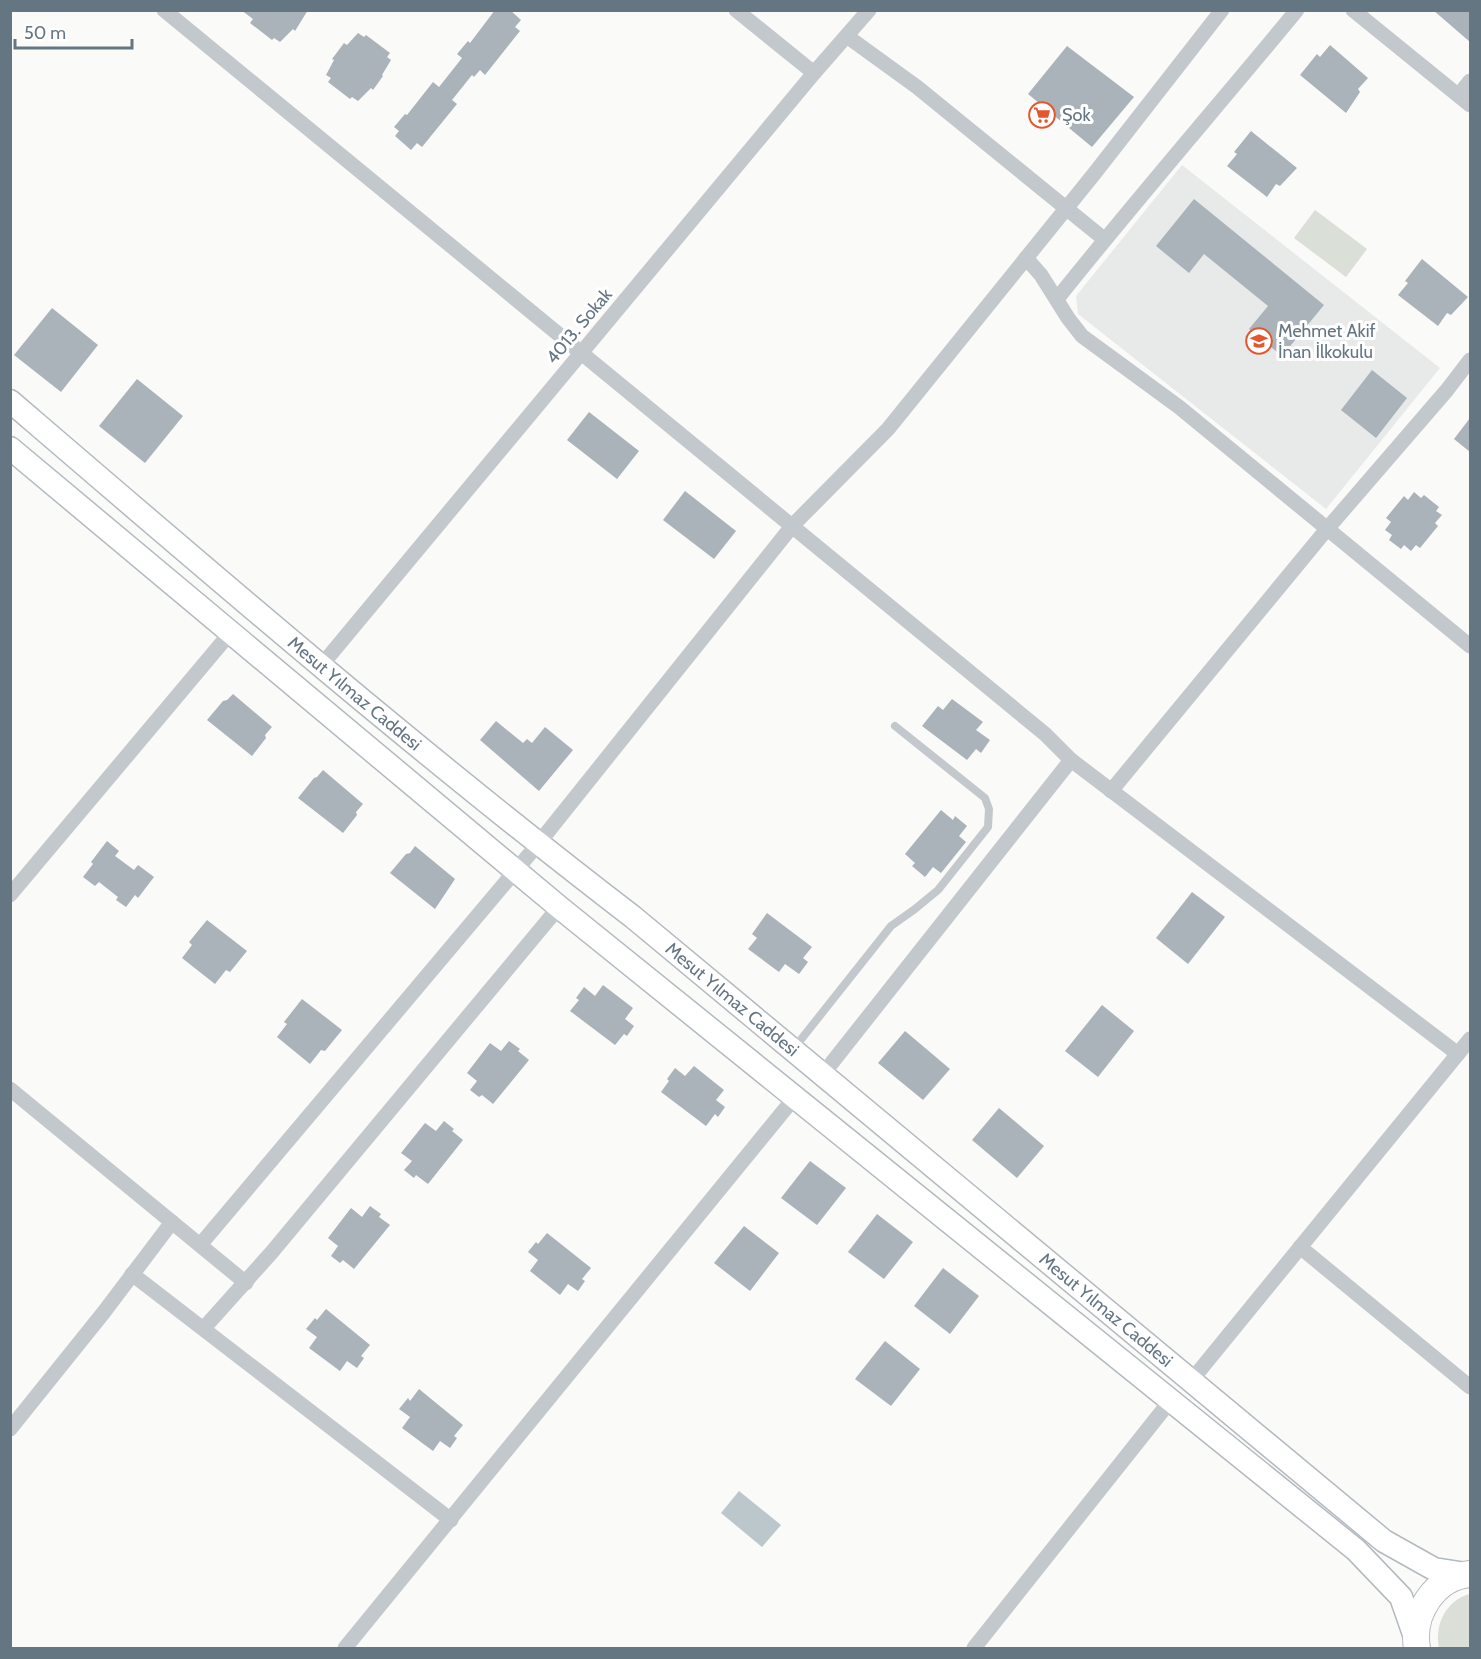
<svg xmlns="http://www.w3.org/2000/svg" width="1481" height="1659" viewBox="0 0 1481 1659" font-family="Cabin,sans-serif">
  <rect width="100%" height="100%" fill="#fafaf8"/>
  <polygon fill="#e8e9e9" points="1182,165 1440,368 1326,509 1078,314 1076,296"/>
  <g fill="#dadfd7">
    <polygon points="1315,210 1367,249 1346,277 1294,238"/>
    <path d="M1470,1594V1648H1439C1434,1625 1446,1600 1470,1594Z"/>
  </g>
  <polygon fill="#bbc7cb" points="739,1491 781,1525 762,1547 721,1513"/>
  <g fill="#aab3b9">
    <polygon points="241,10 308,10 295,31 293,29 280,42 274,38 272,40 250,23 253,19"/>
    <polygon points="495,10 510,10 521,20 515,27 520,31 485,75 480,70 474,77 472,75 452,100 457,104 422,147 417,143 411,150 395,136 399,131 394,127 405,114 407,115 433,82 439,87 462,58 457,54 468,41 470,43"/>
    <polygon points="1433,10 1470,10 1470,42"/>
    <polygon points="358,33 364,37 366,35 390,53 387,57 391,60 382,75 383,76 373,90 371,88 358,101 352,97 350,99 328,82 331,78 326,75 334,60 332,59 344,43 347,45"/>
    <polygon points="1330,45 1368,78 1358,89 1360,92 1346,113 1300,75 1317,54 1320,57"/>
    <polygon points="1067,46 1134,97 1092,147 1028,94"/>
    <polygon points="1251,131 1297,168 1280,186 1276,184 1267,197 1227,166 1237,154 1234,152"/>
    <polygon points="1194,199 1324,305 1282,356 1249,329 1268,306 1204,254 1189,273 1156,246"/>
    <polygon points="1422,259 1468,297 1451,315 1447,313 1438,326 1398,295 1408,283 1405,281"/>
    <polygon points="52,308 98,345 61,392 14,355"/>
    <polygon points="1372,370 1407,398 1376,438 1341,410"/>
    <polygon points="137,379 183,416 145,463 99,426"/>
    <polygon points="589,412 639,451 617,479 567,440"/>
    <polygon points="1470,418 1470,452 1454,439"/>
    <polygon points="685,491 736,531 714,559 663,520"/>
    <polygon points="1414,492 1421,498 1424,495 1439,507 1436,511 1442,515 1435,523 1438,526 1420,548 1416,545 1411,551 1404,545 1401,549 1389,540 1392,535 1385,530 1391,522 1386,518 1404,496 1408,500"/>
    <polygon points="233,694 272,727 265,735 266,738 252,756 207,720 223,701 227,700"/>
    <polygon points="952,699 983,722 976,730 990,740 981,753 976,749 967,760 922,726 938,706 943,710"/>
    <polygon points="496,721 523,743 527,739 532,743 545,727 573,750 539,791 480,740"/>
    <polygon points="323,770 363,804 356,812 357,815 343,833 298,798 314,778 317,777"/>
    <polygon points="941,810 953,820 955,816 967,826 959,836 966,842 941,873 933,867 925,877 912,866 915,863 905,854"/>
    <polygon points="107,841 119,851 115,856 134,870 138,865 154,877 138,898 135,895 126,907 116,900 118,897 99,882 95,886 83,877 93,864 91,862"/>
    <polygon points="415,846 455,879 435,909 390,873 406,854 410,853"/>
    <polygon points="1192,892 1225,917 1188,964 1156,938"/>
    <polygon points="767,913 812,947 803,958 808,962 799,974 785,964 779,972 748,949 757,938 752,934"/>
    <polygon points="207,920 247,951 230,972 226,970 215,984 182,958 192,945 189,942"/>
    <polygon points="603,985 633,1008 625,1019 634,1026 627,1036 624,1034 615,1045 570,1011 579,1000 576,998 584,987 595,996"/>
    <polygon points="302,999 342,1030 325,1051 321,1050 310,1064 277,1037 287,1024 284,1022"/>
    <polygon points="1102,1005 1134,1031 1098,1077 1065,1051"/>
    <polygon points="905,1031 950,1069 923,1100 878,1063"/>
    <polygon points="509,1041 520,1049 518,1051 529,1060 493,1104 482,1095 479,1097 470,1090 477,1081 467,1073 490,1043 501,1051"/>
    <polygon points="694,1066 724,1090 716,1100 725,1107 718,1117 715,1114 706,1126 661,1092 669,1081 667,1079 675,1068 685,1076"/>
    <polygon points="999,1108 1044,1146 1017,1178 972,1140"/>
    <polygon points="444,1121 454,1129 452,1131 463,1140 428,1184 416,1175 414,1178 404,1170 412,1161 401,1153 425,1123 436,1131"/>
    <polygon points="810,1161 846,1188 817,1225 781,1198"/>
    <polygon points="370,1206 381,1214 379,1217 390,1225 354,1269 343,1260 340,1263 331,1256 338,1246 328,1238 351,1208 362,1217"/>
    <polygon points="877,1214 913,1242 884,1279 848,1252"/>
    <polygon points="744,1226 779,1253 750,1291 714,1263"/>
    <polygon points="547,1233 591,1268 582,1279 585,1281 578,1291 568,1284 560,1295 530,1271 538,1260 528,1252 536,1242 538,1244"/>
    <polygon points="943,1268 979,1296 950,1334 914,1306"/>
    <polygon points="326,1309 370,1345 361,1356 364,1358 357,1368 347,1361 340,1371 309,1348 317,1337 306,1329 315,1318 317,1320"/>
    <polygon points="885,1341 920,1369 891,1406 855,1379"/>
    <polygon points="419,1389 463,1425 454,1436 457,1438 450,1448 440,1441 433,1451 402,1428 410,1417 399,1409 408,1398 410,1401"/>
  </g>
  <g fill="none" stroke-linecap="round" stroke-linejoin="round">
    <g stroke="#b3babf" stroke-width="25">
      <g id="secondary">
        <path id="s1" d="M10,401C215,577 419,753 633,917L1384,1541L1434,1569L1466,1574"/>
        <polyline points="10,448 559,907 1356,1550 1401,1597 1415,1637"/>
      </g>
    </g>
    <g stroke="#b5babe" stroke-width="28">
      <path id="primary" d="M1417,1648C1411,1615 1434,1577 1470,1574"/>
    </g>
    <polyline stroke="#c3c8cc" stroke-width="8" points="795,1047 891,926 915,909 938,890 988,827 989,809 985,798 895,726"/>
    <g stroke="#c3c8cc" stroke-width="15">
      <polyline points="164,10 1045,734 1071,760 1458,1054"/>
      <polyline points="736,10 814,73"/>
      <polyline points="1353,10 1470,105"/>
      <polyline points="848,37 917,87 1104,239"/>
      <polyline points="1459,95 1470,81"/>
      <polyline points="1026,258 1041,275 1068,318 1082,336 1179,407 1470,646"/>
      <path d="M1057,299C1135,201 1217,107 1297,10"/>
      <polyline points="320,667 814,73 869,10"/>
      <polyline points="1111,791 1327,529 1447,390 1470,360"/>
      <polyline points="10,895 231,632"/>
      <polyline points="823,1074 1071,760"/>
      <polyline points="10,1089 246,1283"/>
      <polyline points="200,1245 538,844 793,525 888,429 1094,174 1222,10"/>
      <polyline points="1300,1247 1470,1387"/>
      <polyline points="132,1274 451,1520"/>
      <polyline points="204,1328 272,1252 559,907"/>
      <polyline points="1191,1381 1470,1039"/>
      <polyline points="10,1429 104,1312 172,1222"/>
      <polyline points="345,1648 795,1097"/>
      <polyline points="974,1648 1171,1400"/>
    </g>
    <use href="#secondary" stroke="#fff" stroke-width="22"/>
    <use href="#primary" stroke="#fff" stroke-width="26"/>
  </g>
  <defs>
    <g id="supermarket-ring" transform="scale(1.35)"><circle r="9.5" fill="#fff" stroke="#e4572e" stroke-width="1.5"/><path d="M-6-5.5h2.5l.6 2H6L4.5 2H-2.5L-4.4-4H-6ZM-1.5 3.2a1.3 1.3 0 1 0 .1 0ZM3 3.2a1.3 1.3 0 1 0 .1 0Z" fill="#e4572e"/></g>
    <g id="school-ring" transform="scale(1.35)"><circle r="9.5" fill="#fff" stroke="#e4572e" stroke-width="1.5"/><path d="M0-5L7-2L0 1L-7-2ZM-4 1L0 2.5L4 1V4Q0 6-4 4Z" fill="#e4572e"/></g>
  </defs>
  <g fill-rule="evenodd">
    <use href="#supermarket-ring" x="1042" y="115"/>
    <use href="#school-ring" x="1259" y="341"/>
  </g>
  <g text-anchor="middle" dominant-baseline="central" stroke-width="6" stroke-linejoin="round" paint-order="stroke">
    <g font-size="18" fill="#657683" stroke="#fff" text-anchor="start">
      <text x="1062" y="115">Şok</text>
      <text x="1278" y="331">Mehmet Akif<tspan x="1278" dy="21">İnan İlkokulu</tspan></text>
    </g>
    <g font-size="18" fill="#657683" stroke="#fff">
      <text transform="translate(579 326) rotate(-50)">4013. Sokak</text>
      <text stroke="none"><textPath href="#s1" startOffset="452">Mesut Yılmaz Caddesi</textPath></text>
      <text stroke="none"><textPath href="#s1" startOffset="938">Mesut Yılmaz Caddesi</textPath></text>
      <text stroke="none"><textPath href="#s1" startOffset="1424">Mesut Yılmaz Caddesi</textPath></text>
    </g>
  </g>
  <rect width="1481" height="1659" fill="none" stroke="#657683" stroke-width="24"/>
  <path d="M15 39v9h117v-9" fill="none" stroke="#657683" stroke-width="3"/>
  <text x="24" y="39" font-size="18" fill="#657683" stroke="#ffffff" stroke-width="4.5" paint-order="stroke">50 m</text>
</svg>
